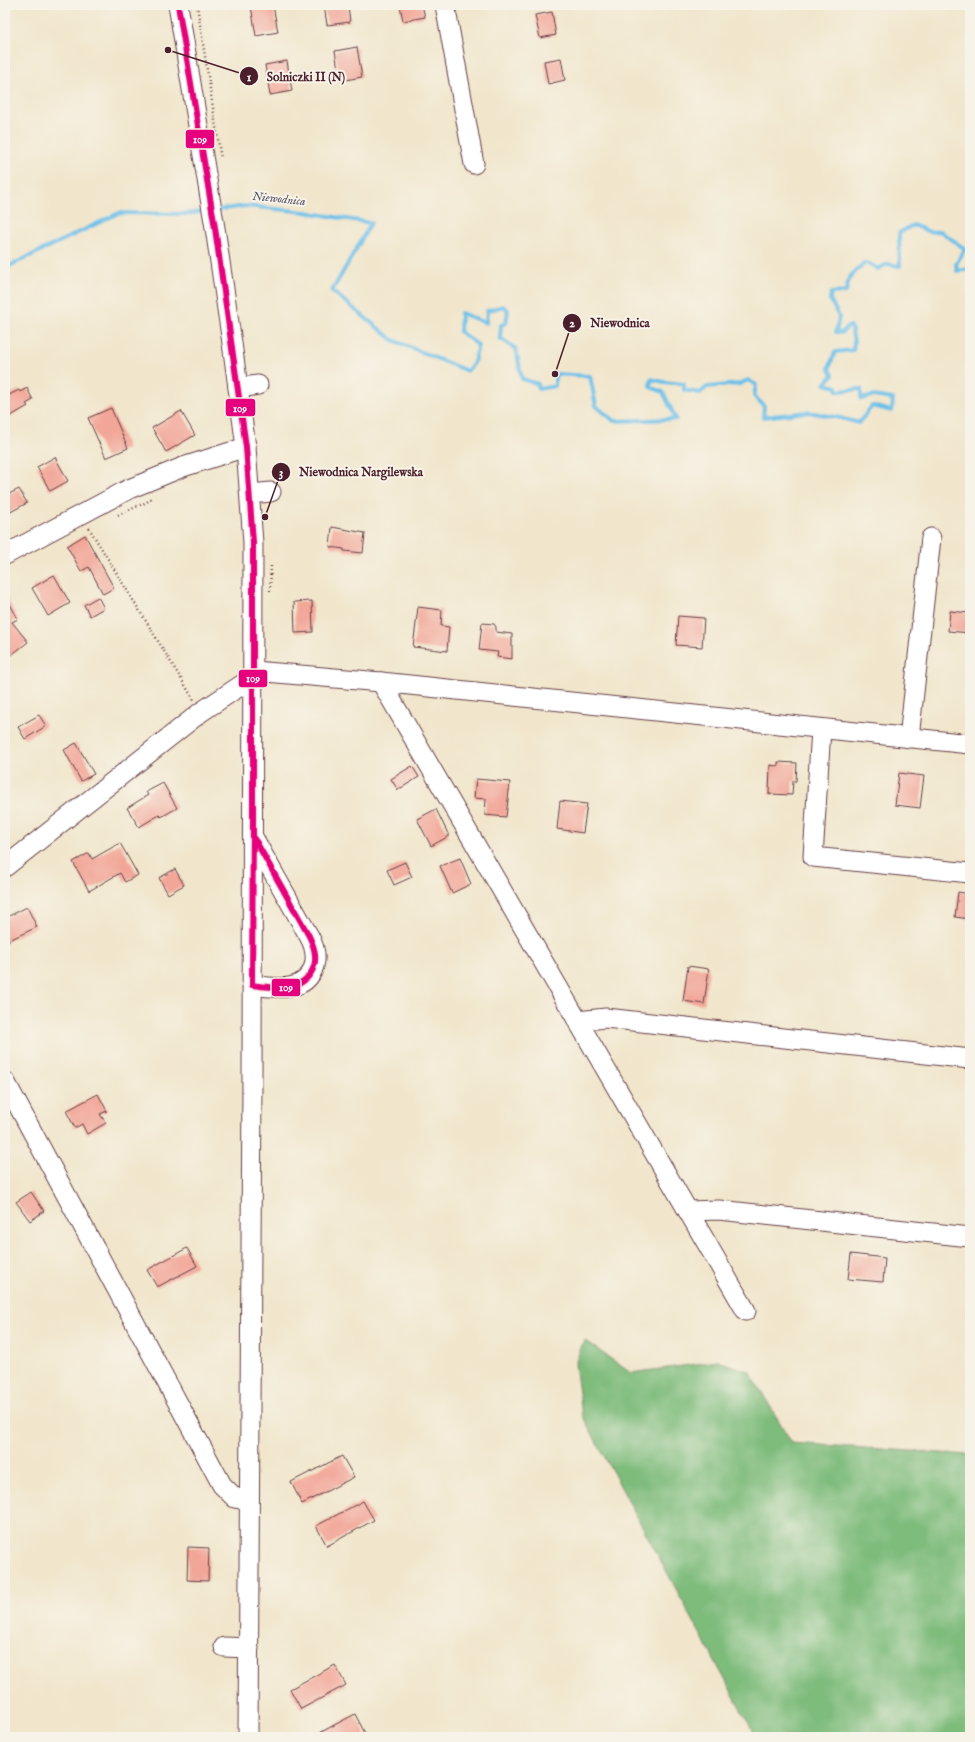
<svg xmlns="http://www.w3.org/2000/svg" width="975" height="1742" viewBox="0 0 975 1742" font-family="'IM FELL English',serif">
  <rect width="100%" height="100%" fill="#f7f3e8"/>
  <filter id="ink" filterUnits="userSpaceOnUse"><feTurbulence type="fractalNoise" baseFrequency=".025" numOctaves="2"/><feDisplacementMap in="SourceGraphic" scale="8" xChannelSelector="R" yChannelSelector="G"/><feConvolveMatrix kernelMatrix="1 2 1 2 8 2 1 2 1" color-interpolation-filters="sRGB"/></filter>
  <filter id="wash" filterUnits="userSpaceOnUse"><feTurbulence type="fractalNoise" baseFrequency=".012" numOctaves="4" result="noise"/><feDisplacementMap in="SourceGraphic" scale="16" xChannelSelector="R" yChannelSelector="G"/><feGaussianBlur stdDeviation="0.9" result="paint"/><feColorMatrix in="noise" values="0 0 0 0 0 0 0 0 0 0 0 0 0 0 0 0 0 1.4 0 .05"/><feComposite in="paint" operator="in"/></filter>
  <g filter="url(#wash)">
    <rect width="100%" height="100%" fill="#f1e6cc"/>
    <polygon fill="#7ebc7b" stroke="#646e53" points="584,1340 631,1373 718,1361 749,1371 792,1443 970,1455 970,1737 756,1737 582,1415 575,1364"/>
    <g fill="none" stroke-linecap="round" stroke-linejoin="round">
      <g stroke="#6dc0e9" stroke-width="4">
        <polyline points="216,210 246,206 305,212 371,223 332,291 393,340 467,371 474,363 478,345 460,332 461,313 486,323 487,311 503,306 508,310 506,323 501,325 500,338 516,349 522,379 538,384 538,389 555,386 555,374 590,376 596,406 614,421 676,419 663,392 650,387 651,379 664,382 684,384 684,390 700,393 707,387 740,384 748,380 756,385 754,396 764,406 763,417 808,412 841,418 859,423 872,406 892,411 893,399 873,396 861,399 861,389 837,391 837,387 825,384 833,375 829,368 835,352 853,350 854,342 851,326 848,326 842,333 836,332 839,317 830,299 831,293 846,292 849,278 864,263 870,264 878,269 887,264 900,266 899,233 913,225 930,232 940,231 965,249 956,264 957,271 970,269"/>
        <polyline points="5,268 119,213 186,214 207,211"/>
      </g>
    </g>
    <g id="blocks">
      <g fill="#f2a698">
        <polygon points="256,5 273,5 278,32 256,36 251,6"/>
        <polygon points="324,5 348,5 350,22 327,25"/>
        <polygon points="400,5 422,5 425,17 403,21"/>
        <polygon points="552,12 556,35 540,38 535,15"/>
        <polygon points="357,47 362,77 340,81 335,51"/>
        <polygon points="561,58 565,80 548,84 544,61"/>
        <polygon points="287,61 292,91 270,95 265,65"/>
        <polygon points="27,388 33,400 26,404 28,406 9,417 5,410 5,397 19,390 20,392"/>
        <polygon points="111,408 128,448 106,458 88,418"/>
        <polygon points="181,411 195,435 166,452 152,428"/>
        <polygon points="55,457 68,481 50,491 37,467"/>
        <polygon points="19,489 27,503 5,515 5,496"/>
        <polygon points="332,527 365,533 363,553 344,551 344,549 330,547"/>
        <polygon points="85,535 114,588 103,594 89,567 81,571 67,546"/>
        <polygon points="54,575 70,603 48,616 32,588"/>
        <polygon points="5,595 18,619 12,622 28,642 5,660"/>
        <polygon points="98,597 104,608 90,616 84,605"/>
        <polygon points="312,601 313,632 295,633 294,602"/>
        <polygon points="418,607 442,610 441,626 449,627 447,651 413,647"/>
        <polygon points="950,611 970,613 970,633 948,631"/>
        <polygon points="678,616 704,618 702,647 676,645"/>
        <polygon points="482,623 494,624 496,627 496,632 512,634 512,659 497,657 498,652 479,650"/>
        <polygon points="39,715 46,726 25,739 18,727"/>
        <polygon points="76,743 94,774 81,781 64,750"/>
        <polygon points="778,762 797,763 796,781 793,781 792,795 769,794 770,765 778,766"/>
        <polygon points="412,766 419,777 398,790 391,779"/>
        <polygon points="899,773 924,776 920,808 895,805"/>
        <polygon points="476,779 510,782 506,817 485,815 486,799 474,798"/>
        <polygon points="163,783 177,808 161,817 159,815 139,827 127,808 148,795 146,792"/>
        <polygon points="560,801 587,804 583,833 557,829"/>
        <polygon points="436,809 449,836 431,846 417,819"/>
        <polygon points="120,843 138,875 125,882 120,873 89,891 73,862 89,853 92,859"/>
        <polygon points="460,858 471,884 452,893 440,866"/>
        <polygon points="405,862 412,877 394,885 387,870"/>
        <polygon points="175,869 184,885 168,894 159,878"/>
        <polygon points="958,892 970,894 970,919 955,917"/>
        <polygon points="27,907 37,927 5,942 5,918"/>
        <polygon points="688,966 709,969 704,1004 683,1001"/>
        <polygon points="98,1094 107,1111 100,1114 106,1123 87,1134 82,1124 75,1128 66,1111"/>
        <polygon points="31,1192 44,1211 30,1221 16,1202"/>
        <polygon points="187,1248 197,1266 157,1287 147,1270"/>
        <polygon points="851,1254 885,1258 883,1282 848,1279"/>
        <polygon points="342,1456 354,1477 302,1504 291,1482"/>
        <polygon points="363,1501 374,1520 327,1546 316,1526"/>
        <polygon points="188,1547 209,1548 208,1581 187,1580"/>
        <polygon points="335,1665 346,1685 301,1709 290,1689"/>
        <polygon points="355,1714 367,1737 312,1737 340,1722"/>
      </g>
    </g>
  </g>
  <g filter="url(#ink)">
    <use href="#blocks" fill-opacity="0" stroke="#633d43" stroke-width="1"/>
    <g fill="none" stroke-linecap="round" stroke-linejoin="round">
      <g stroke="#633d43" stroke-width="21">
        <g id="minor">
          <polyline points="178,5 215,228 232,343 246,447 253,543 252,1084 248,1737"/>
          <polyline points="445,5 474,164"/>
          <polyline points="238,388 258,385"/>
          <polyline points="250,494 271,492"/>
          <polyline points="5,555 129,489 183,467 246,447"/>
          <polyline points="254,671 381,682 970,744"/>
          <polyline points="381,682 746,1311"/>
          <polyline points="821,729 813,857 970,873"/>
          <polyline points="909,738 931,538"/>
          <polyline points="5,867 201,712 243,684 254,683"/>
          <path d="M252,985C274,988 306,994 314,966C317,955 314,945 309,936L253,837"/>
          <polyline points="577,1021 606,1018 970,1059"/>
          <polyline points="5,1081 222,1485 235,1498 249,1500"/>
          <polyline points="688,1211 719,1210 970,1237"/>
          <polyline points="224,1647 249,1648"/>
        </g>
      </g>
      <g stroke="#633d43" stroke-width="2.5" stroke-dasharray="1 3" stroke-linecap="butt">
        <polyline points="197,5 221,159"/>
        <polyline points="118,515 147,502 151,498"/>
        <polyline points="89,528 194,700"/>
        <polyline points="270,591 271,566"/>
      </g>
      <use href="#minor" stroke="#fff" stroke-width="19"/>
      <g stroke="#f7f3e8" stroke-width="9">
        <g id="bus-1">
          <polyline points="178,5 215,228 246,447 253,543"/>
          <polyline points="253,543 253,814"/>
          <polyline points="253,543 253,814"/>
          <path d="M253,814V836L309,936C314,946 318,958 313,969C302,993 274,988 252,985Z"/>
        </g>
      </g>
      <use href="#bus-1" stroke="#e5007d" stroke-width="6"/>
    </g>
  </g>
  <g text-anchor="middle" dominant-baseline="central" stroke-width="4" stroke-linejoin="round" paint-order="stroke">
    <g font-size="12" font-style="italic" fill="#544f64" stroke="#f7f3e8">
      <text transform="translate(279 199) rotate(6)">Niewodnica</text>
    </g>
  </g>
  <path fill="none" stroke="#4a1f2b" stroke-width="1.5" d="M168 50L249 76M555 374L572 323M265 517L281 472"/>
  <g fill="#4a1f2b" stroke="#f7f3e8" stroke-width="1.5">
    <circle cx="168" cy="50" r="4"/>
    <circle cx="555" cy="374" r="4"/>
    <circle cx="265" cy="517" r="4"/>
    <circle cx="249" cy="76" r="10"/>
    <circle cx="572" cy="323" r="10"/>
    <circle cx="281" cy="472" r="10"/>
  </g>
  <g font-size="12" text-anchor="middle" font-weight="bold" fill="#fff">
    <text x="249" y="81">1</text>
    <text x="572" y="327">2</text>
    <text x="281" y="476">3</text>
  </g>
  <g font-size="12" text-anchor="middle" font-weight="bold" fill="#4a1f2b" stroke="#f7f3e8" stroke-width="4" stroke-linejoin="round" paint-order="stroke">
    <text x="306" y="81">Solniczki II (N)</text>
    <text x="620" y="327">Niewodnica</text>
    <text x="361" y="476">Niewodnica Nargilewska</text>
  </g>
  <g stroke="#f7f3e8" stroke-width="1.5">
    <rect x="185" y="129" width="30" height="20" rx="4" fill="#e5007d"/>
    <rect x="225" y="398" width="31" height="19" rx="4" fill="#e5007d"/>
    <rect x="238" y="669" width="30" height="19" rx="4" fill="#e5007d"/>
    <rect x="271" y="978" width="30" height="19" rx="4" fill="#e5007d"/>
  </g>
  <g font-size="11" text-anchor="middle" font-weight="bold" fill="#fff">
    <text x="200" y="143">109</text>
    <text x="240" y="412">109</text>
    <text x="253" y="682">109</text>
    <text x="286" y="991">109</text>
  </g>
  <rect width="975" height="1742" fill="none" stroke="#f7f3e8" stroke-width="20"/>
</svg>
